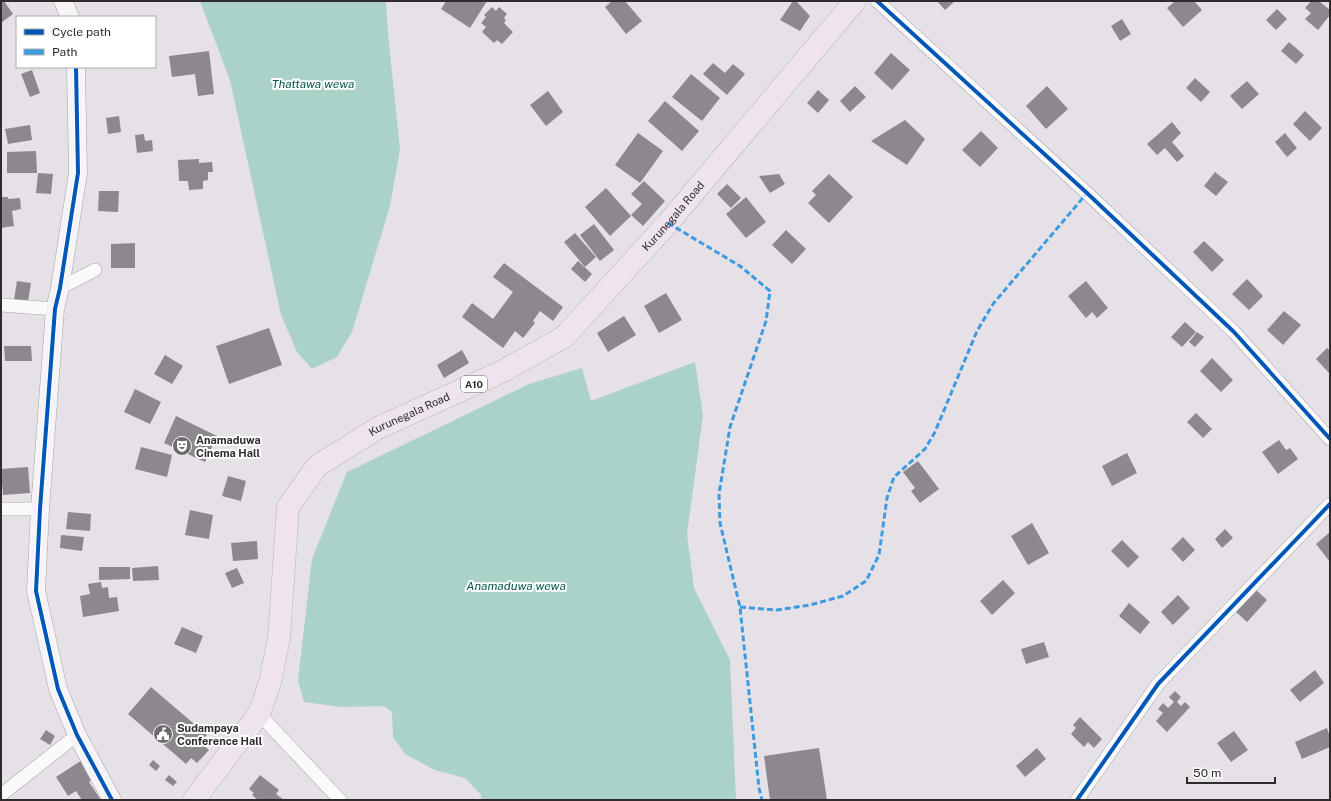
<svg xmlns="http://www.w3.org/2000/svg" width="1331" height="801" viewBox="0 0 1331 801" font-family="'Public Sans',sans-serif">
  <rect width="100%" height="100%" fill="#e6e1e7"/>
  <g fill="#abd2c8">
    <polygon points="200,1 386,1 388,34 400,149 390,206 352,332 337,357 312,369 297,352 281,315 230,80"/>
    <polygon points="695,362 703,415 687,534 694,588 730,660 736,800 482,800 481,795 465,778 435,770 405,754 393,737 392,712 384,706 342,707 304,702 298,680 312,559 347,472 529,384 582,368 591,401"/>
  </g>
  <g fill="#8c888d">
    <polygon points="1,1 4,1 13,14 1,23"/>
    <polygon points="446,1 465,1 467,2 468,1 487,1 470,28 441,9"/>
    <polygon points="612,1 625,1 642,21 626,34 605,7"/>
    <polygon points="793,1 796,1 810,16 800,31 780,20"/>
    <polygon points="937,1 955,1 945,10"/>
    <polygon points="1175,1 1194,1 1202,10 1183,27 1167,8"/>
    <polygon points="1311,1 1319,1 1330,10 1330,15 1318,30 1305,19 1311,13 1305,8"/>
    <polygon points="492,7 496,11 499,7 507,14 504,18 506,20 504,23 513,32 502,44 497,40 494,43 482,32 486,27 481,23 486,17 484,15"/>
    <polygon points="1277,9 1287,19 1276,30 1266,20"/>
    <polygon points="1122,19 1131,34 1120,41 1111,26"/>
    <polygon points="1289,42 1304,55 1296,64 1281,51"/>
    <polygon points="209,51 214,94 198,96 195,74 172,77 169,56"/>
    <polygon points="891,53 910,70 892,90 874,73"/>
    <polygon points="713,63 725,73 733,64 745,74 727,95 703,74"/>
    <polygon points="32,70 40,93 30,97 21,74"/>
    <polygon points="691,74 720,98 702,121 672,97"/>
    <polygon points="1195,78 1210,92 1201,102 1186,88"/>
    <polygon points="1247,81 1259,94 1242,109 1230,96"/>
    <polygon points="855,86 866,97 850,112 840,101"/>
    <polygon points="1047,86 1068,109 1046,129 1026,106"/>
    <polygon points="818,90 829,100 818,113 807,103"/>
    <polygon points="548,91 563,112 546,126 530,105"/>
    <polygon points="665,101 699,131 682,151 648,121"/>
    <polygon points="1305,111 1322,128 1310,141 1293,124"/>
    <polygon points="119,116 121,132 108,134 106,118"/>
    <polygon points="905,120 925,139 907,165 871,141"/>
    <polygon points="1172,122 1181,133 1172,142 1184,156 1177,162 1165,148 1157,155 1147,144"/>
    <polygon points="30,125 32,140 8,144 5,129"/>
    <polygon points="981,131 998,148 980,167 962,150"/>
    <polygon points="638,133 663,151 640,183 615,165"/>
    <polygon points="1285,133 1297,148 1287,157 1275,142"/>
    <polygon points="144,134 145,141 152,140 153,151 137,153 135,135"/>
    <polygon points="36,151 37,173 7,173 7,152"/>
    <polygon points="199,159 199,163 212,162 213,172 208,172 208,180 203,181 203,189 189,190 188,181 179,181 178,160"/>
    <polygon points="1215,172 1228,182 1216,196 1204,186"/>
    <polygon points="38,173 53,174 51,194 36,193"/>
    <polygon points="779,174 785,184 770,193 759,176"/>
    <polygon points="829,174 853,197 829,223 808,203 816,195 812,191"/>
    <polygon points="644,181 665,201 643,226 631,215 642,204 631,194"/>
    <polygon points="727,184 741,198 731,208 717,194"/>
    <polygon points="606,188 631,216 610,236 585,207"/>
    <polygon points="99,191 119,191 118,212 98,211"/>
    <polygon points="1,197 8,197 8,199 20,198 21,209 12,211 14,226 1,228"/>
    <polygon points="746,197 766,222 746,238 726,214"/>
    <polygon points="594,224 614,250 600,261 580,235"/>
    <polygon points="786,230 806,249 792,264 772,245"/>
    <polygon points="575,233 596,257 585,267 564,242"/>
    <polygon points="1204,241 1224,260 1212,272 1193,252"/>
    <polygon points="135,243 135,268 111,268 111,244"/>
    <polygon points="578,261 592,274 585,282 571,269"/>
    <polygon points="504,263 563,307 553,321 540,311 533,321 535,323 523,338 515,331 503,348 462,317 472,303 493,319 513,292 493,277"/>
    <polygon points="1247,279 1263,296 1249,310 1232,294"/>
    <polygon points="17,281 31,283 28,302 14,300"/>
    <polygon points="1086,281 1108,308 1097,318 1092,312 1086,318 1068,296"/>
    <polygon points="666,293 682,320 659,333 644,306"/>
    <polygon points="1284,311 1301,325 1283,345 1267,330"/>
    <polygon points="624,316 636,335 608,352 597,333"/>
    <polygon points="1185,322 1196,332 1182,347 1171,337"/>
    <polygon points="269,328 282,365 229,384 216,346"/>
    <polygon points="1197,332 1204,337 1195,347 1189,342"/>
    <polygon points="4,346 31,346 32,361 5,361"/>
    <polygon points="1327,348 1330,351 1330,374 1316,359"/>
    <polygon points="462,350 469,363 444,378 437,365"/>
    <polygon points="165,355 183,366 172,384 154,374"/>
    <polygon points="1212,358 1233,380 1221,392 1200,371"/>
    <polygon points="135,389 161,402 150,424 124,412"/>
    <polygon points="1196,413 1212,429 1203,438 1187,422"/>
    <polygon points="176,416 217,436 205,462 164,443"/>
    <polygon points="1279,440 1286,450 1290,448 1298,459 1278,474 1262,452"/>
    <polygon points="141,447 172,455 167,477 135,469"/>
    <polygon points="1127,453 1137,473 1112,486 1102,466"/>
    <polygon points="918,461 939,489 920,503 911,491 915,488 903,472"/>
    <polygon points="28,467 30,493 3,495 1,469"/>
    <polygon points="228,476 246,481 241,501 222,496"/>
    <polygon points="190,510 213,515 209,539 185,535"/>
    <polygon points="68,512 91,514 90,531 66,529"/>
    <polygon points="1032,523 1049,553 1028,565 1011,536"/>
    <polygon points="1225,529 1233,538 1222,548 1215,539"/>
    <polygon points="1330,532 1330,562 1316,544"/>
    <polygon points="61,535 84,537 82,551 60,548"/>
    <polygon points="1183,537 1195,550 1183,562 1171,549"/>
    <polygon points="1122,540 1139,557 1128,568 1111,551"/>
    <polygon points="257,541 258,559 233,561 231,543"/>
    <polygon points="158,566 159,580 133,581 132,568"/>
    <polygon points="99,567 130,567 130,579 99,580"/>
    <polygon points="237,568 244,583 232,588 225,573"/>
    <polygon points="1003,580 1015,593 992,615 980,601"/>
    <polygon points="101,582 102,588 108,587 109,598 117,597 119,611 83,617 80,596 90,594 88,584"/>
    <polygon points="1255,589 1267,600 1247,622 1235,611"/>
    <polygon points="1178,595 1190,608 1173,625 1161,612"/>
    <polygon points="1129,603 1150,622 1140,634 1119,616"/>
    <polygon points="182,627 203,636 196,653 174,644"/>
    <polygon points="1044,642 1049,657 1026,664 1021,649"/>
    <polygon points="1315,670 1324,683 1300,702 1290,690"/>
    <polygon points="151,687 207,735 200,742 209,750 197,763 191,758 186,764 128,714"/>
    <polygon points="1175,691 1181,697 1177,702 1181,706 1185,702 1190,707 1167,732 1156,721 1163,713 1158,709 1163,703 1168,708 1174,702 1169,697"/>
    <polygon points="1080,717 1102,739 1094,748 1088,742 1084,747 1071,734 1076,728 1073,725"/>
    <polygon points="1327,728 1330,737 1330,747 1302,759 1295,742"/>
    <polygon points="46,730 55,736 50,745 40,739"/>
    <polygon points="1234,731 1248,750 1231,762 1217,743"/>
    <polygon points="819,748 827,800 770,800 764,756"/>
    <polygon points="1037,748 1046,759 1025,777 1016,766"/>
    <polygon points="82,760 94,778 89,782 101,800 82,800 76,791 68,796 56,777"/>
    <polygon points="153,760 160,766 156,771 149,765"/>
    <polygon points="169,775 177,782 173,786 165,780"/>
    <polygon points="260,775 279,790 276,794 284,800 258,800 252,795 254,793 249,789"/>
  </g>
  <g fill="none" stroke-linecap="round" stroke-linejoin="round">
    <g stroke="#a6a2a7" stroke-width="14">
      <g id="street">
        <polyline points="877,1 1087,193 1234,332 1330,439"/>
        <polyline points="60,288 95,270"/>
        <polyline points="1,305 55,309"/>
        <polyline points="1,509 40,509"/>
        <polyline points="259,714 340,800"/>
        <polyline points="1,795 77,735"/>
        <polyline points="1077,800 1158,684 1330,504"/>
      </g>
    </g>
    <g stroke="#a6a2a7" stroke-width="19">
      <g id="secondary">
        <polyline points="63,1 70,17"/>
        <polyline points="76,67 78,173 60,288 55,309 40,509 36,591 58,689 77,735 112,800"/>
      </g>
    </g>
    <g stroke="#bcb1bd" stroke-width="23">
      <g id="highway">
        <path id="s1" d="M194,800L259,714L270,682L279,638L288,507L317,466L378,428L501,372L564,337L668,223L855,1"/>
      </g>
    </g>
    <use href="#street" stroke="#fbfafb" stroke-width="13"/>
    <use href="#secondary" stroke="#f7f4f7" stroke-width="18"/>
    <use href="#highway" stroke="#ede4ee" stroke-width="22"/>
    <g stroke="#3d9ce1" stroke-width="3" stroke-dasharray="6 3" stroke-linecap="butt">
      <polyline points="668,223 740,266 770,291 766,321 730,427 719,494 720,523 740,607 759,788 762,800"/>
      <polyline points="740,607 777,610 810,605 843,596 866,581 879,555 887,498 894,477 925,449 935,432 977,331 993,304 1087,193"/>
    </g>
    <g stroke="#fff" stroke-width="6">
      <g id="cycleway">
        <polyline points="877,1 1087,193 1234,332 1330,439"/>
        <polyline points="76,67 78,173 60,288 55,309 40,509 36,591 58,689 77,735 112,800"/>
        <polyline points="1077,800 1158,684 1330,504"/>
      </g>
    </g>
    <use href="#cycleway" stroke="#0057b8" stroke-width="4"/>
  </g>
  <defs>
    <g id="theatre-disc" transform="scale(1)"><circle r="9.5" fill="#6e6a6f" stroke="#fff"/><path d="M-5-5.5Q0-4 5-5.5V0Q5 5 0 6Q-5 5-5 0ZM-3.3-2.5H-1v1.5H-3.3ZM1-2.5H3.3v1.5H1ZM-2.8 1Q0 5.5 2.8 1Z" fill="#fff"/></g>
    <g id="civic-disc" transform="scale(1)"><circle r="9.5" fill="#6e6a6f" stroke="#fff"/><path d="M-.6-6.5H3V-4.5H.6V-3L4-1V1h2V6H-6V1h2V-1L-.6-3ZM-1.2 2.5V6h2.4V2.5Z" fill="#fff"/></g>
  </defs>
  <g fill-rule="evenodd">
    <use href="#theatre-disc" x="182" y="446"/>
    <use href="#civic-disc" x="163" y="734"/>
  </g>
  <g text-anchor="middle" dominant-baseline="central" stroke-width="4" stroke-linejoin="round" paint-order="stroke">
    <rect fill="#fff" stroke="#6d6a6d" stroke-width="1" x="461" y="376" width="26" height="16" rx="3"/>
    <g font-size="10" font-weight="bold" fill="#2e2a2e">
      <text x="474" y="384">A10</text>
    </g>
    <g font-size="11" fill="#2e2a2e" stroke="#fff">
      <text stroke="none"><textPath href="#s1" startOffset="810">Kurunegala Road</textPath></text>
      <text stroke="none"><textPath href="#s1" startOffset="474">Kurunegala Road</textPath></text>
    </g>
    <g font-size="11" font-weight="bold" fill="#2e2a2e" stroke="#fff" text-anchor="start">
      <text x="196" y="440">Anamaduwa<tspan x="196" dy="13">Cinema Hall</tspan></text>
      <text x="177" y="728">Sudampaya<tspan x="177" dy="13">Conference Hall</tspan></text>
    </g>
    <g font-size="12" font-style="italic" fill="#045748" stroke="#fff">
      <text x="313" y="84">Thattawa wewa</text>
      <text x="516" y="586">Anamaduwa wewa</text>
    </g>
  </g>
  <rect width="1331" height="801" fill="none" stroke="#2e2a2e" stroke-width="4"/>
  <rect x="16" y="16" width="140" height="52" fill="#ffffff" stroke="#abaaab"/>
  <rect x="24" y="29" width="20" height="6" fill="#0057b8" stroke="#abaaab"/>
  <text x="52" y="36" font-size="12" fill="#2e2a2e">Cycle path</text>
  <rect x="24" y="49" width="20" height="6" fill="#3d9ce1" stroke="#abaaab"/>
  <text x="52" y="56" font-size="12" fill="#2e2a2e">Path</text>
  <path d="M1187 777v6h88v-6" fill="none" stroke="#2e2a2e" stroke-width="2"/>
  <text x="1193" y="777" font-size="12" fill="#2e2a2e" stroke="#ffffff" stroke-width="3" paint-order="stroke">50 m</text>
</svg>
